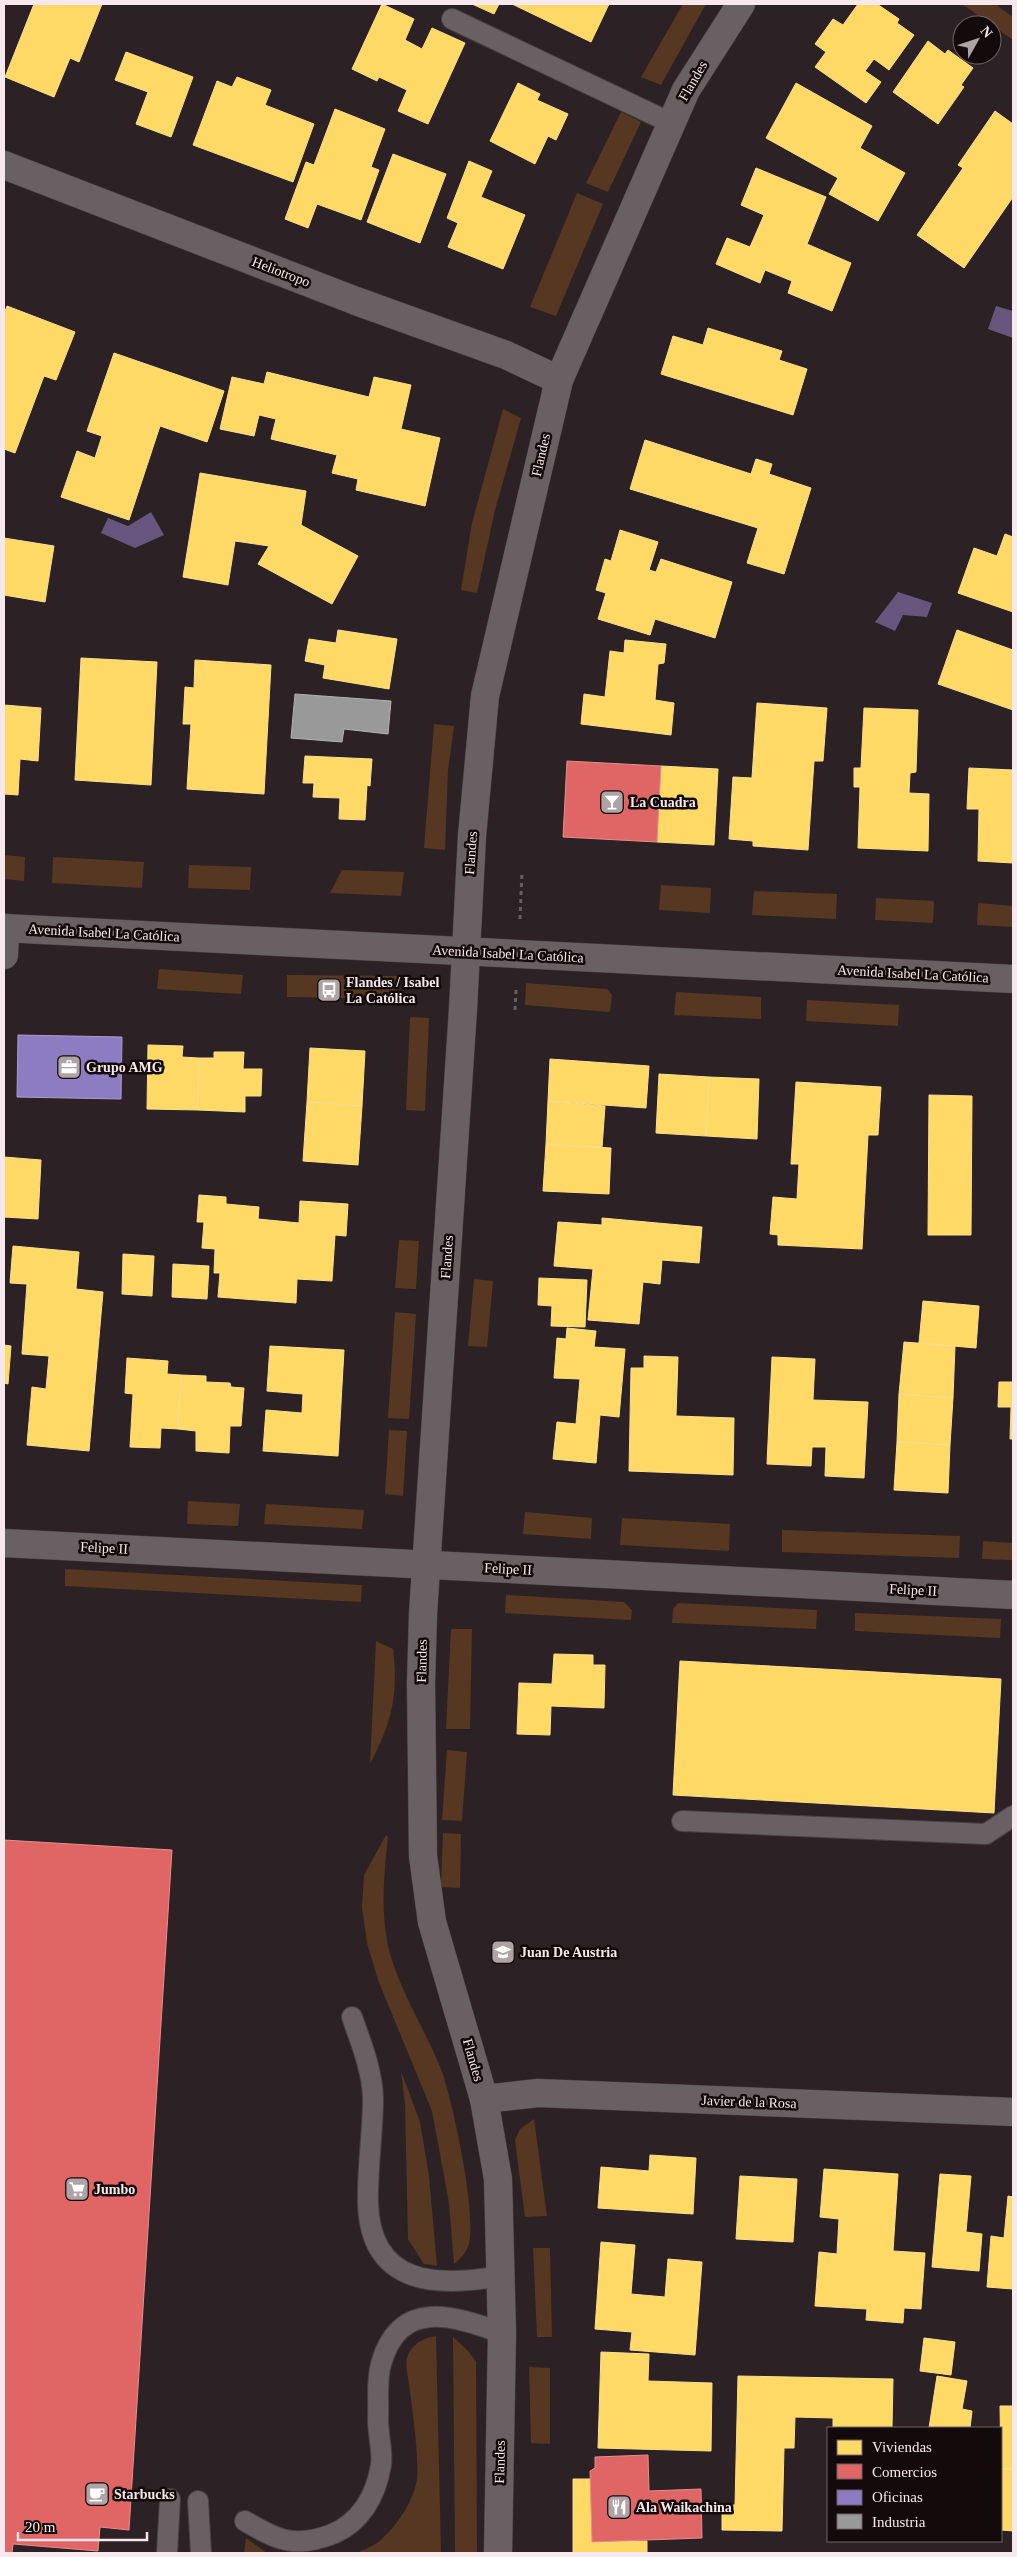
<svg xmlns="http://www.w3.org/2000/svg" width="1017" height="2557" viewBox="0 0 1017 2557" font-family="Georgia,serif">
  <rect width="100%" height="100%" fill="#2c2225"/>
  <g fill="#553722">
    <polygon points="683,4 706,4 661,85 641,77"/>
    <polygon points="962,4 995,4 1013,17 1013,40"/>
    <polygon points="621,112 641,122 608,192 586,183"/>
    <polygon points="577,193 603,204 556,316 530,307"/>
    <polygon points="503,409 521,418 495,510 477,593 461,590 472,523"/>
    <polygon points="434,724 454,726 448,770 445,850 424,848"/>
    <polygon points="4,855 25,857 24,881 4,879"/>
    <polygon points="53,857 144,862 142,888 52,883"/>
    <polygon points="189,865 251,867 250,890 188,888"/>
    <polygon points="342,870 404,872 401,896 330,893"/>
    <polygon points="661,885 711,888 710,913 659,910"/>
    <polygon points="754,891 837,894 836,919 752,915"/>
    <polygon points="876,898 934,901 933,923 875,920"/>
    <polygon points="978,903 1013,906 1013,927 977,925"/>
    <polygon points="159,969 243,975 241,994 157,989"/>
    <polygon points="287,975 398,976 397,999 287,997"/>
    <polygon points="526,983 607,989 612,995 610,1012 525,1005"/>
    <polygon points="676,992 761,997 761,1019 674,1015"/>
    <polygon points="807,1000 899,1005 898,1026 806,1021"/>
    <polygon points="410,1017 429,1018 425,1111 406,1110"/>
    <polygon points="399,1240 419,1241 416,1289 395,1288"/>
    <polygon points="474,1279 493,1281 487,1347 468,1346"/>
    <polygon points="395,1312 416,1314 409,1419 388,1418"/>
    <polygon points="389,1430 407,1431 403,1496 385,1494"/>
    <polygon points="188,1501 240,1504 238,1526 187,1524"/>
    <polygon points="266,1504 364,1510 362,1529 264,1524"/>
    <polygon points="525,1512 592,1518 591,1539 523,1534"/>
    <polygon points="622,1518 730,1524 729,1551 620,1545"/>
    <polygon points="782,1530 960,1536 959,1558 782,1552"/>
    <polygon points="983,1541 1013,1543 1013,1560 982,1559"/>
    <polygon points="65,1569 362,1585 361,1602 65,1586"/>
    <polygon points="506,1595 624,1602 632,1610 631,1620 505,1613"/>
    <polygon points="678,1603 817,1610 816,1629 672,1623 673,1609"/>
    <polygon points="855,1613 1001,1619 1000,1638 855,1631"/>
    <polygon points="451,1629 472,1629 470,1729 446,1729"/>
    <path d="M376,1641L393,1649C399,1695 391,1724 370,1764Z"/>
    <polygon points="447,1750 467,1752 462,1821 442,1820"/>
    <polygon points="443,1833 461,1834 460,1888 441,1887"/>
    <path d="M386,1835L388,1837C384,1875 380,1913 389,1950C400,1992 425,2029 441,2069C452,2098 479,2220 468,2247C465,2254 460,2259 454,2264L449,2203L432,2111L378,1980L367,1943L362,1907L364,1875Z"/>
    <polygon points="401,2071 420,2122 429,2176 437,2266 424,2264 408,2239 405,2104"/>
    <polygon points="534,2119 547,2216 525,2217 515,2140 520,2129"/>
    <polygon points="533,2248 550,2248 552,2337 537,2337"/>
    <path d="M436,2336L441,2553H357C363,2550 371,2547 377,2543C395,2529 414,2501 417,2479C419,2459 413,2413 410,2392C409,2380 405,2369 407,2358C411,2344 423,2338 436,2336Z"/>
    <polygon points="453,2337 469,2352 476,2362 477,2553 455,2553"/>
    <polygon points="529,2367 550,2368 550,2444 531,2443"/>
    <polygon points="246,2538 267,2553 244,2553"/>
  </g>
  <g fill="#67557e">
    <polygon points="996,306 1013,311 1013,338 988,329"/>
    <polygon points="151,512 164,535 135,548 101,533 108,518 128,526"/>
    <polygon points="898,592 932,603 927,617 903,615 895,631 875,622"/>
  </g>
  <g fill="#ffd966" stroke="#fcde8e">
    <polygon points="34,4 102,4 79,62 70,58 54,97 5,77"/>
    <polygon points="382,4 414,19 405,40 422,49 432,28 465,43 428,124 398,111 407,90 379,77 377,81 352,69"/>
    <polygon points="472,4 499,4 494,14"/>
    <polygon points="512,4 609,4 591,42"/>
    <polygon points="858,4 877,4 899,19 897,23 914,35 889,70 874,59 865,71 881,82 866,103 815,67 826,52 815,44 833,19 843,25"/>
    <polygon points="928,41 945,54 948,50 973,68 961,85 964,87 938,124 893,92"/>
    <polygon points="126,52 193,77 171,137 136,124 148,92 115,80"/>
    <polygon points="237,77 271,90 265,105 314,124 293,182 193,145 217,81 232,87"/>
    <polygon points="518,83 540,94 537,100 568,114 556,140 548,136 535,164 490,141"/>
    <polygon points="796,83 872,126 860,148 905,173 878,221 829,194 838,178 766,138"/>
    <polygon points="335,109 385,129 371,167 379,170 361,220 317,204 308,228 285,219 306,162 314,165"/>
    <polygon points="995,111 1013,124 1013,197 964,268 917,235 963,168 958,165"/>
    <polygon points="393,154 446,174 420,243 367,222"/>
    <polygon points="469,161 492,171 481,197 525,215 503,269 448,247 458,223 447,218"/>
    <polygon points="756,168 826,197 807,244 851,263 832,311 788,293 792,281 765,270 760,283 716,264 727,238 750,247 764,215 741,205"/>
    <polygon points="7,306 75,332 56,380 44,376 15,453 4,449 4,314"/>
    <polygon points="708,328 782,351 779,360 807,369 793,415 661,374 673,336 703,345"/>
    <polygon points="114,353 224,391 207,442 160,426 129,520 61,497 77,451 95,458 102,436 87,431"/>
    <polygon points="267,372 369,397 374,377 411,385 401,429 440,438 425,506 356,490 358,479 332,473 337,455 271,439 276,419 259,415 254,436 220,429 232,377 264,384"/>
    <polygon points="645,440 751,474 756,459 772,464 769,474 811,488 784,574 747,563 758,528 630,489"/>
    <polygon points="200,473 306,491 301,525 358,556 332,604 258,564 269,546 235,541 228,585 183,577"/>
    <polygon points="620,530 658,542 649,570 656,572 661,559 732,582 715,638 655,619 650,635 598,619 606,593 596,590 605,559 611,561"/>
    <polygon points="1005,534 1013,537 1013,612 958,593 974,548 997,556"/>
    <polygon points="4,538 54,546 45,602 4,595"/>
    <polygon points="338,630 397,639 389,689 323,678 325,665 305,661 309,639 336,643"/>
    <polygon points="957,630 1013,650 1013,710 938,684"/>
    <polygon points="625,640 666,644 664,663 658,664 655,700 674,703 671,735 581,724 584,694 605,697 610,651 624,653"/>
    <polygon points="81,658 157,662 151,785 75,780"/>
    <polygon points="195,660 271,665 264,794 187,789 191,724 183,724 185,687 194,688"/>
    <polygon points="757,703 827,708 823,761 814,761 808,850 753,846 753,841 729,839 733,777 752,778"/>
    <polygon points="4,705 41,708 38,761 20,759 18,795 4,794"/>
    <polygon points="864,708 918,710 916,772 910,773 909,793 929,794 928,851 858,848 860,787 854,787 854,768 861,768"/>
    <polygon points="305,756 372,759 370,786 367,785 365,820 339,819 340,798 313,797 314,783 303,783"/>
    <polygon points="661,766 718,769 714,845 657,842"/>
    <polygon points="969,768 1013,770 1013,863 978,861 979,809 967,809"/>
    <polygon points="148,1045 183,1046 182,1057 199,1058 198,1110 147,1109"/>
    <polygon points="310,1048 365,1051 362,1106 307,1102"/>
    <polygon points="214,1052 244,1052 243,1069 262,1069 261,1096 245,1096 245,1112 198,1110 199,1058 214,1058"/>
    <polygon points="550,1059 649,1066 646,1108 548,1101"/>
    <polygon points="659,1074 709,1077 706,1136 656,1133"/>
    <polygon points="709,1077 759,1079 757,1139 706,1136"/>
    <polygon points="796,1082 881,1087 878,1135 868,1135 862,1249 778,1245 778,1235 770,1234 773,1197 797,1199 799,1164 791,1164"/>
    <polygon points="929,1095 972,1096 971,1235 928,1235"/>
    <polygon points="548,1101 605,1106 602,1148 546,1144"/>
    <polygon points="307,1102 362,1106 358,1165 303,1161"/>
    <polygon points="546,1144 611,1148 609,1194 543,1191"/>
    <polygon points="4,1157 41,1160 38,1219 4,1217"/>
    <polygon points="199,1195 226,1197 226,1204 259,1207 258,1219 299,1223 300,1201 348,1204 346,1236 335,1235 332,1281 297,1279 296,1303 218,1297 220,1273 214,1273 215,1249 202,1248 204,1222 197,1222"/>
    <polygon points="602,1218 702,1227 699,1263 662,1260 660,1284 643,1282 639,1324 588,1320 593,1269 554,1266 558,1222 602,1225"/>
    <polygon points="13,1246 79,1252 76,1289 103,1292 89,1451 27,1445 32,1387 46,1389 49,1356 22,1354 27,1284 10,1283"/>
    <polygon points="123,1254 154,1256 152,1296 122,1294"/>
    <polygon points="173,1264 209,1266 207,1299 172,1297"/>
    <polygon points="539,1278 587,1280 585,1327 551,1326 552,1306 538,1305"/>
    <polygon points="923,1301 979,1306 976,1348 919,1343"/>
    <polygon points="567,1328 596,1331 594,1347 625,1349 619,1417 600,1415 596,1463 553,1459 557,1422 576,1424 580,1379 554,1378 557,1338 566,1339"/>
    <polygon points="904,1342 955,1346 953,1398 899,1394"/>
    <polygon points="4,1345 11,1346 8,1384 4,1383"/>
    <polygon points="270,1346 344,1350 338,1456 263,1451 266,1410 302,1413 303,1394 267,1391"/>
    <polygon points="644,1356 678,1357 676,1416 734,1418 733,1475 629,1471 631,1368 644,1368"/>
    <polygon points="772,1357 815,1359 813,1400 868,1402 864,1478 825,1476 826,1447 812,1447 811,1466 767,1464"/>
    <polygon points="127,1358 168,1361 167,1374 181,1375 178,1429 161,1428 160,1448 130,1447 133,1394 125,1393"/>
    <polygon points="181,1375 206,1376 206,1382 230,1383 231,1387 244,1388 241,1426 230,1426 229,1453 196,1451 196,1431 178,1429"/>
    <polygon points="999,1382 1013,1382 1013,1439 1010,1439 1011,1407 998,1407"/>
    <polygon points="899,1394 953,1398 950,1445 897,1442"/>
    <polygon points="897,1442 950,1445 948,1493 894,1490"/>
    <polygon points="554,1654 593,1655 593,1665 605,1665 604,1708 551,1706 550,1735 517,1734 519,1683 552,1684"/>
    <polygon points="680,1661 1001,1679 994,1813 673,1795"/>
    <polygon points="650,2155 696,2158 693,2214 598,2208 601,2167 649,2171"/>
    <polygon points="824,2169 898,2174 893,2251 925,2253 921,2309 904,2308 903,2323 866,2320 867,2309 815,2306 819,2252 837,2254 839,2219 820,2217"/>
    <polygon points="940,2174 971,2176 966,2232 982,2234 979,2271 932,2267"/>
    <polygon points="740,2176 797,2179 793,2242 736,2239"/>
    <polygon points="1008,2196 1013,2197 1013,2289 987,2287 991,2236 1004,2238"/>
    <polygon points="601,2242 635,2245 631,2294 665,2297 668,2259 702,2262 695,2355 630,2350 632,2332 595,2329"/>
    <polygon points="924,2338 955,2342 951,2375 920,2371"/>
    <polygon points="601,2352 649,2354 648,2381 712,2383 711,2451 598,2448"/>
    <polygon points="738,2376 893,2379 892,2428 833,2428 833,2418 795,2417 794,2448 784,2448 782,2531 722,2530 722,2505 735,2505"/>
    <polygon points="937,2376 967,2381 962,2409 972,2411 970,2428 929,2428"/>
    <polygon points="1000,2406 1013,2406 1013,2469 1001,2469"/>
    <polygon points="1001,2469 1013,2469 1013,2531 1001,2530"/>
    <polygon points="573,2479 592,2479 592,2542 647,2541 647,2553 573,2553"/>
  </g>
  <g fill="#e06666" stroke="#e78d8e">
    <polygon points="567,761 661,766 657,842 563,837"/>
    <polygon points="4,1840 172,1850 129,2530 100,2527 98,2551 13,2544 12,2553 4,2553"/>
    <polygon points="648,2455 649,2491 701,2489 702,2538 592,2542 590,2471 595,2468 595,2457"/>
  </g>
  <polygon fill="#8e7cc3" stroke="#ad9ccf" points="18,1035 122,1037 121,1099 17,1097"/>
  <polygon fill="#999" stroke="#b5b1b2" points="295,694 391,701 388,734 344,729 342,742 291,738"/>
  <g fill="none" stroke-linecap="round" stroke-linejoin="round">
    <g stroke="#494042" stroke-width="22">
      <g id="lane">
        <polyline points="452,19 671,123"/>
        <polyline points="682,1821 986,1834 1013,1816"/>
        <path d="M352,2017C361,2043 372,2069 373,2098C373,2133 367,2169 368,2204C371,2287 439,2287 501,2276"/>
        <polyline points="198,2501 201,2553"/>
        <path d="M245,2521C277,2540 294,2548 330,2535C360,2524 376,2496 381,2465C383,2451 378,2435 378,2420C379,2402 376,2381 381,2364C400,2297 454,2316 502,2333"/>
        <polyline points="167,2553 170,2499"/>
      </g>
    </g>
    <g stroke="#494042" stroke-width="29">
      <g id="street">
        <polyline points="4,165 356,301 506,355 559,380"/>
        <polyline points="4,955 5,928"/>
        <polyline points="4,1543 1013,1595"/>
        <polyline points="484,2099 538,2093 1013,2112"/>
      </g>
    </g>
    <g stroke="#494042" stroke-width="29">
      <g id="secondary">
        <polyline points="4,928 1013,979"/>
        <polyline points="498,2553 502,2333 498,2179 484,2099 432,1922 423,1856 421,1684 423,1614 463,1009 472,836 485,696 559,380 686,90 741,4"/>
      </g>
    </g>
    <g stroke="#665e60" stroke-width="3" stroke-dasharray="4 4" stroke-linecap="butt">
      <polyline points="520,919 522,872"/>
      <polyline points="515,1010 516,990"/>
    </g>
    <use href="#lane" stroke="#686062" stroke-width="20"/>
    <use href="#street" stroke="#686062" stroke-width="28"/>
    <use href="#secondary" stroke="#686062" stroke-width="28"/>
  </g>
  <defs>
    <g id="bar-square" transform="scale(1.25)"><rect x="-9" y="-9" width="18" height="18" rx="4" fill="#afa3a6" stroke="#130a0c"/><path d="M-6-5H6L.8 .8V4.5H3.5V6h-7V4.5H-.8V.8Z" fill="#fff"/></g>
    <g id="bus-square" transform="scale(1.25)"><rect x="-9" y="-9" width="18" height="18" rx="4" fill="#afa3a6" stroke="#130a0c"/><path d="M-5-6H5V4H4V6H2V4H-2V6H-4V4H-5ZM-3.5-4V0h7V-4ZM-3.5 1.2v1.5H-2V1.2ZM2 1.2v1.5H3.5V1.2Z" fill="#fff"/></g>
    <g id="office-square" transform="scale(1.25)"><rect x="-9" y="-9" width="18" height="18" rx="4" fill="#afa3a6" stroke="#130a0c"/><path d="M-6-3h4V-5.5h4V-3h4V5H-6ZM-1-4.5V-3h2v-1.5ZM-6 0V1H6V0Z" fill="#fff"/></g>
    <g id="school-square" transform="scale(1.25)"><rect x="-9" y="-9" width="18" height="18" rx="4" fill="#afa3a6" stroke="#130a0c"/><path d="M0-5L7-2L0 1L-7-2ZM-4 1L0 2.5L4 1V4Q0 6-4 4Z" fill="#fff"/></g>
    <g id="supermarket-square" transform="scale(1.25)"><rect x="-9" y="-9" width="18" height="18" rx="4" fill="#afa3a6" stroke="#130a0c"/><path d="M-6-5.5h2.5l.6 2H6L4.5 2H-2.5L-4.4-4H-6ZM-1.5 3.2a1.3 1.3 0 1 0 .1 0ZM3 3.2a1.3 1.3 0 1 0 .1 0Z" fill="#fff"/></g>
    <g id="cafe-square" transform="scale(1.25)"><rect x="-9" y="-9" width="18" height="18" rx="4" fill="#afa3a6" stroke="#130a0c"/><path d="M-5.5-4.5H6V0H3Q3 3.5 0 3.5H-2.5Q-5.5 3.5-5.5 0ZM3-3.2v2h1.7v-2ZM-6 4.5H4V6H-6Z" fill="#fff"/></g>
    <g id="restaurant-square" transform="scale(1.25)"><rect x="-9" y="-9" width="18" height="18" rx="4" fill="#afa3a6" stroke="#130a0c"/><path d="M-5-6h1v4h1v-4h1v4h1v-4h1v5L-1.5 .5V6h-2V.5L-5-1ZM5-6V6H3V1.5H1.5Q1.5-4 5-6Z" fill="#fff"/></g>
  </defs>
  <g fill-rule="evenodd">
    <use href="#bar-square" x="612" y="802"/>
    <use href="#bus-square" x="329" y="990"/>
    <use href="#office-square" x="69" y="1067"/>
    <use href="#school-square" x="503" y="1952"/>
    <use href="#supermarket-square" x="77" y="2189"/>
    <use href="#cafe-square" x="97" y="2494"/>
    <use href="#restaurant-square" x="619" y="2507"/>
  </g>
  <g text-anchor="middle" dominant-baseline="central" stroke-width="5" stroke-linejoin="round" paint-order="stroke">
    <g font-size="14" fill="#f6e8ec" stroke="#130a0c">
      <text transform="translate(693 81) rotate(-60)">Flandes</text>
      <text transform="translate(281 272) rotate(21)">Heliotropo</text>
      <text transform="translate(541 455) rotate(-77)">Flandes</text>
      <text transform="translate(471 853) rotate(-86)">Flandes</text>
      <text transform="translate(104 933) rotate(3)">Avenida Isabel La Católica</text>
      <text transform="translate(508 954) rotate(3)">Avenida Isabel La Católica</text>
      <text transform="translate(913 974) rotate(3)">Avenida Isabel La Católica</text>
      <text transform="translate(447 1257) rotate(-86)">Flandes</text>
      <text transform="translate(104 1548) rotate(3)">Felipe II</text>
      <text transform="translate(508 1569) rotate(3)">Felipe II</text>
      <text transform="translate(913 1590) rotate(3)">Felipe II</text>
      <text transform="translate(422 1661) rotate(-89)">Flandes</text>
      <text transform="translate(473 2060) rotate(74)">Flandes</text>
      <text transform="translate(749 2102) rotate(2)">Javier de la Rosa</text>
      <text transform="translate(500 2462) rotate(-89)">Flandes</text>
    </g>
    <g font-size="14" font-weight="bold" fill="#f6e8ec" stroke="#130a0c" text-anchor="start">
      <text x="630" y="802">La Cuadra</text>
      <text x="346" y="982">Flandes / Isabel<tspan x="346" dy="16">La Católica</tspan></text>
      <text x="86" y="1067">Grupo AMG</text>
      <text x="520" y="1952">Juan De Austria</text>
      <text x="94" y="2189">Jumbo</text>
      <text x="114" y="2494">Starbucks</text>
      <text x="636" y="2507">Ala Waikachina</text>
    </g>
  </g>
  <rect width="1017" height="2557" fill="none" stroke="#f6e8ec" stroke-width="10"/>
  <rect x="827" y="2427" width="175" height="115" fill="#130a0c" stroke="#6e6366"/>
  <rect x="837" y="2440" width="25" height="15" fill="#ffd966" stroke="#6e6366"/>
  <text x="872" y="2452" font-size="15" fill="#f6e8ec">Viviendas</text>
  <rect x="837" y="2464" width="25" height="15" fill="#e06666" stroke="#6e6366"/>
  <text x="872" y="2477" font-size="15" fill="#f6e8ec">Comercios</text>
  <rect x="837" y="2490" width="25" height="15" fill="#8e7cc3" stroke="#6e6366"/>
  <text x="872" y="2502" font-size="15" fill="#f6e8ec">Oficinas</text>
  <rect x="837" y="2514" width="25" height="15" fill="#999999" stroke="#6e6366"/>
  <text x="872" y="2527" font-size="15" fill="#f6e8ec">Industria</text>
  <g transform="translate(977 40) rotate(50)"><circle r="24" fill="#130a0c" stroke="#6e6366"/>
  <path d="M0-4L9 19L0 12L-9 19Z" fill="#afa3a6"/>
  <text y="-8" font-size="14" font-weight="bold" text-anchor="middle" fill="#f6e8ec">N</text>
  </g>
  <path d="M18 2532v8h129v-8" fill="none" stroke="#f6e8ec" stroke-width="2.5"/>
  <text x="25" y="2532" font-size="15" fill="#f6e8ec" stroke="#130a0c" stroke-width="4" paint-order="stroke">20 m</text>
</svg>
